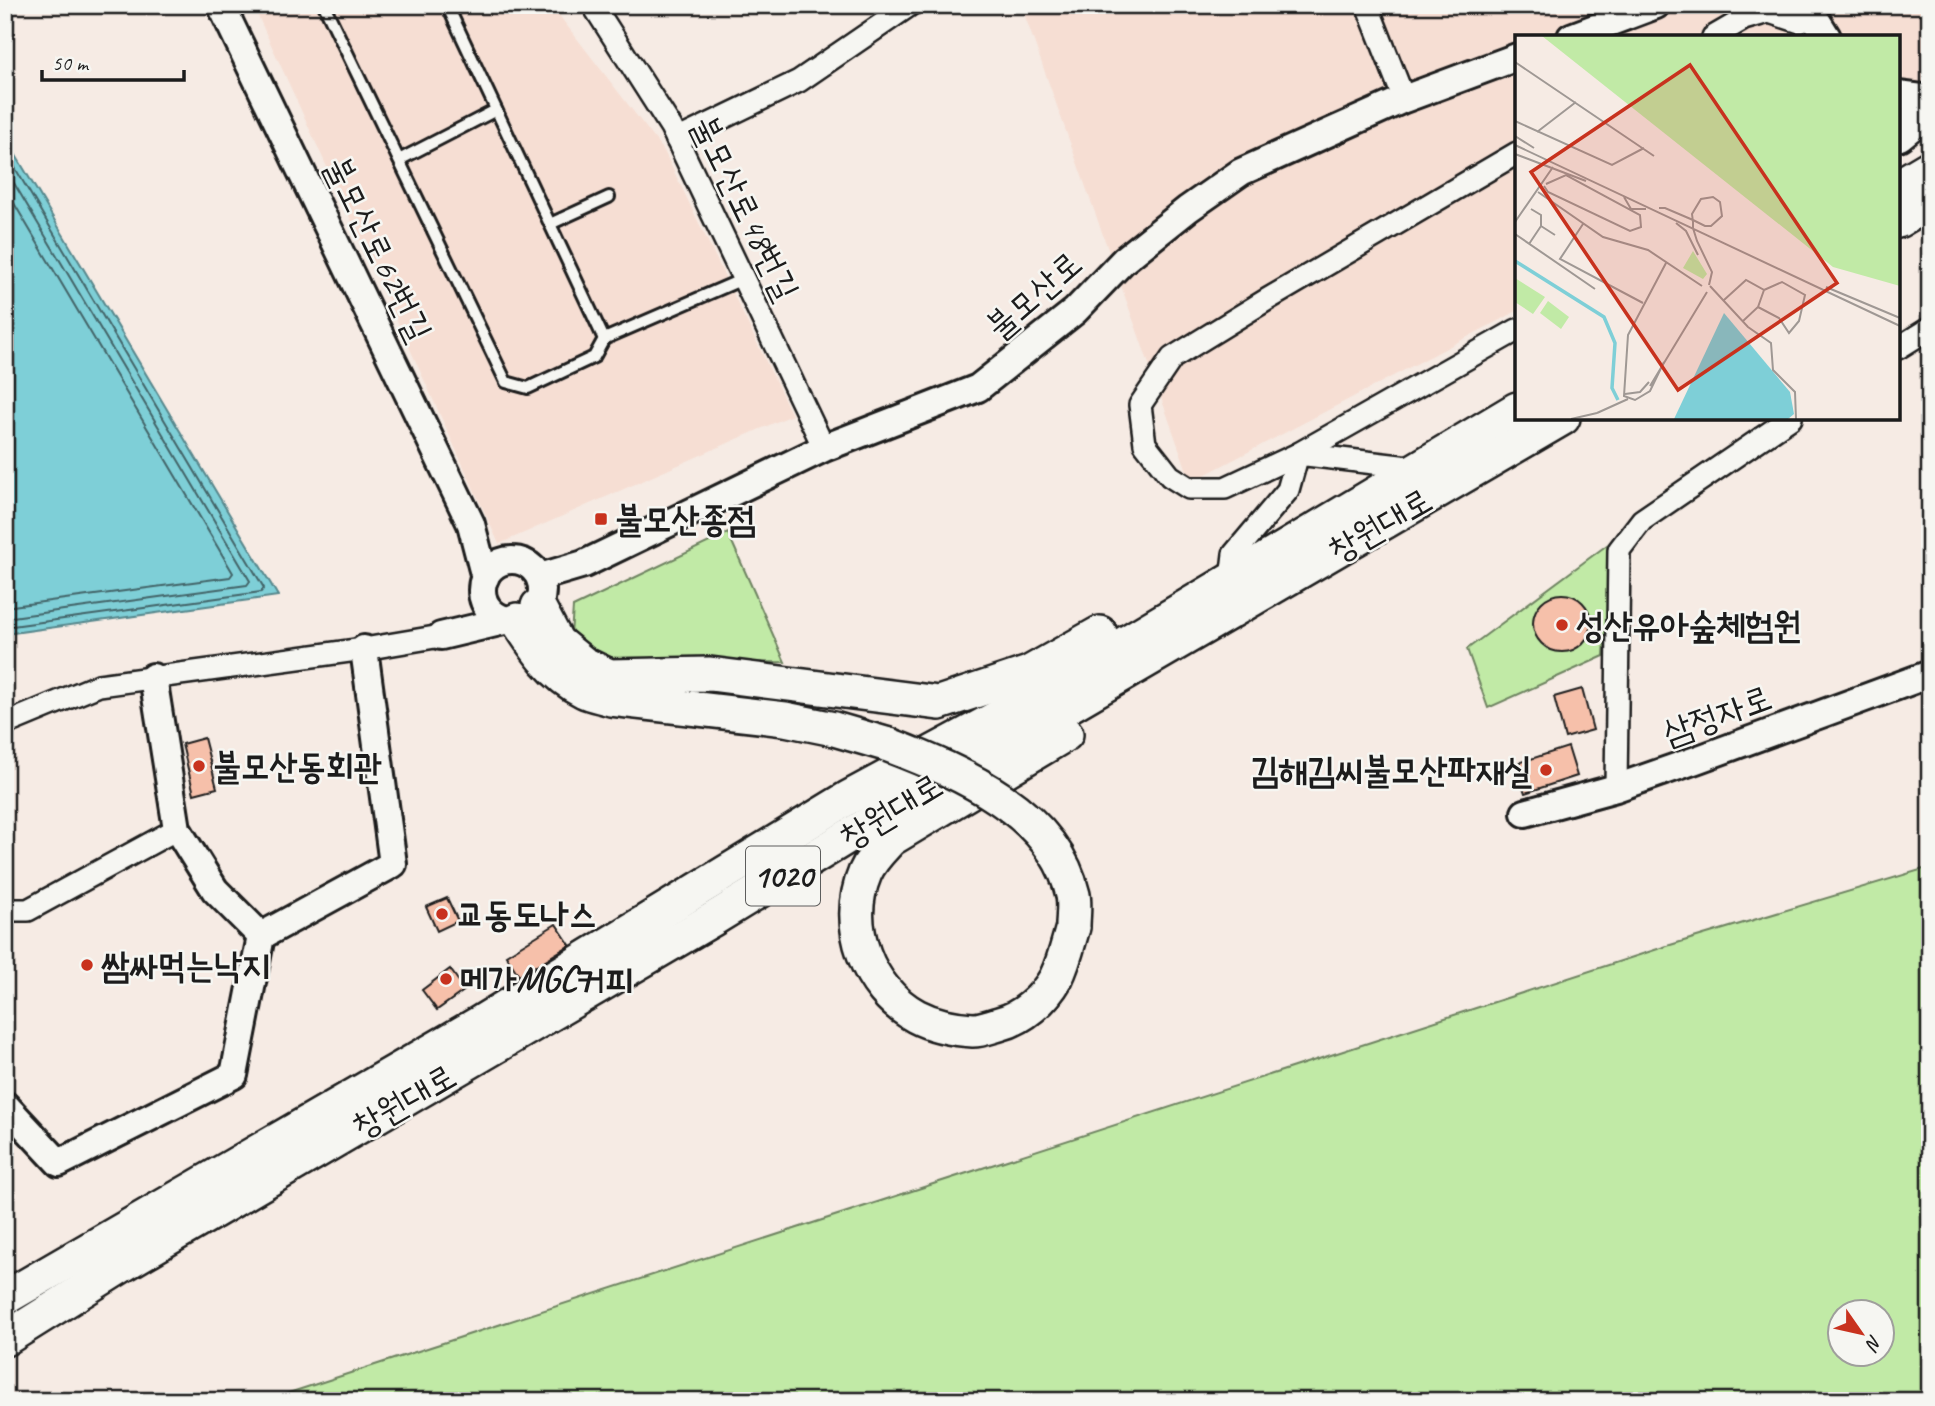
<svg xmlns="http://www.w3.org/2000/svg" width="1935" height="1406" viewBox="0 0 1935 1406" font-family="Caveat,'Poor Story',sans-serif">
  <rect width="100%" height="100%" fill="#f6ebe4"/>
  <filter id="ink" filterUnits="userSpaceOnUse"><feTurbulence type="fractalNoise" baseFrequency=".0143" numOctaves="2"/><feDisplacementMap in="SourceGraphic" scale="14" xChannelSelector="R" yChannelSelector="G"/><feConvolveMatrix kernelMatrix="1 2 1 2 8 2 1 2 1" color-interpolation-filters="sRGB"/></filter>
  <g filter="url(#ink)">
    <g fill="#f6ded3">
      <polygon points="253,5 551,5 664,151 792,415 499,544"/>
      <polygon points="1021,5 1930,5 1930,97 1898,113 1898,37 1517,37 1517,311 1191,482"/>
    </g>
    <g fill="#c1eaa6" stroke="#6e8361" stroke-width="2" fill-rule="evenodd">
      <polygon points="728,533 785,662 652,664 594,654 571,635 573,607"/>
      <polygon points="1611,542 1604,656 1488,708 1467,649"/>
      <path d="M1930,867V1401H264L1667,946ZM1840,1312H1882V1354H1840Z"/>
    </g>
    <polygon fill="#7ecfd7" stroke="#57878c" stroke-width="2" points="5,137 278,596 5,634"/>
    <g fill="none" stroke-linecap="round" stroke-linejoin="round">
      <g stroke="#436467" stroke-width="2">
        <polyline points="5,151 264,588 261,592 5,627"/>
        <polyline points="5,168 250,581 247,585 5,618"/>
        <polyline points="5,188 233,573 230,577 5,607"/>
      </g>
    </g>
    <g fill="#f6c0aa" stroke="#1c1c1c" stroke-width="2">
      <circle cx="1562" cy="623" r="29"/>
      <polygon points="1582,689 1593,730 1565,738 1554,697"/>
      <polygon points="204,738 217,788 194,794 182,744"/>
      <polygon points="1568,747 1577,776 1525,793 1515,764"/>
      <polygon points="447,898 458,921 437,931 426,907"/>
      <polygon points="556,924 570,945 519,976 506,955"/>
      <polygon points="450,969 465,990 437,1010 422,990"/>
    </g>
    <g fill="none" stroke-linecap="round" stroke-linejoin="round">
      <g stroke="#1c1c1c" stroke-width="16">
        <g id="service">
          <polyline points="324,5 506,382 528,388 594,357 604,339 743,279"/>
          <polyline points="447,5 604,339"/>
          <polyline points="399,160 496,110"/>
          <polyline points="550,224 609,197"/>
        </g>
      </g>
      <g stroke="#1c1c1c" stroke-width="26">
        <g id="minor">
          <polyline points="593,5 671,127 824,448"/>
          <polyline points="1367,5 1404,99"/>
          <polyline points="1713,37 1744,19 1769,12 1800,22"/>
          <polyline points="677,140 799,81 910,5"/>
          <polyline points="1517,153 1268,299 1172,358 1140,405 1145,444 1170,476 1189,488 1225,488 1298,454 1517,330"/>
          <polyline points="1898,348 1930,328"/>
          <polyline points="1231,579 1234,554 1288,490 1298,454 1417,468"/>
          <polyline points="5,724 99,685 364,649 441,636"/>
          <polyline points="1616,788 1619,550 1642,520 1791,418"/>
          <polyline points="5,910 28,910 177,829"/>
        </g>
      </g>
      <g stroke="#1c1c1c" stroke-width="32">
        <g id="tertiary">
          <polyline points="221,5 471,524 485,578"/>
          <polyline points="1807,5 1827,37"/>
          <polyline points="1571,37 1656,5"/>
          <polyline points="1898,95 1930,99"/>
          <circle cx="512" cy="590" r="30"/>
          <polyline points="540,577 584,564 824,448 978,388 1075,311 1124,260 1188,209 1241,172 1404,99 1517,57"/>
          <polyline points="441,636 508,620"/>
          <polyline points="153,677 177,829 215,890 261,936 393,864 364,649"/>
          <polyline points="1525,813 1616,788 1696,760 1930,674"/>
          <polyline points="5,1105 59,1163 234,1075 261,936"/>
        </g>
      </g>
      <g stroke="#1c1c1c" stroke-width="38">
        <g id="primary">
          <polyline points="1898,134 1930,108"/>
          <polyline points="1898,186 1930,167"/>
          <polyline points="1898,221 1930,202"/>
          <polyline points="538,606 557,642 584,664 609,676 710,674 939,703 1029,673 1100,633"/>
          <path d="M517,620C535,648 553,676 584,691C592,695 602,696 611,699L785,719L834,729L889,745"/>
          <path d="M1066,734L891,839C881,850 871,859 865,873C843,925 867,989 916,1016C933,1025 955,1029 973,1030C982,1030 991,1026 999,1024C1023,1018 1044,999 1056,978C1064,962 1068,944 1073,927"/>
          <polyline points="5,1298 476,1025 848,798 1030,700 1517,409"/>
          <polyline points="5,1339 126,1263 713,919 899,805 1563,418"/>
        </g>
      </g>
      <use href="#service" stroke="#f6f6f2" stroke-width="10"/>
      <use href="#minor" stroke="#f6f6f2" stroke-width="21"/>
      <use href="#tertiary" stroke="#f6f6f2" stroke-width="26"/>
      <use href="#primary" stroke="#f6f6f2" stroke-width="33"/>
      <g stroke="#1c1c1c" stroke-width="38" stroke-linecap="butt">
        <path id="primary-bridge" d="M889,745C962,773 1054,812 1073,895C1075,905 1073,917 1073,927"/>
      </g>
      <use href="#primary-bridge" stroke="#f6f6f2" stroke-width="33"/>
    </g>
  </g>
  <g fill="#c8321e" stroke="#f6f6f2" stroke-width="2.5">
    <rect x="594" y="512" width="14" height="14" rx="3.5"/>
    <circle cx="1562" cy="625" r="7"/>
    <circle cx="199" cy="766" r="7"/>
    <circle cx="1546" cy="770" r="7"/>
    <circle cx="442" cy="914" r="7"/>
    <circle cx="87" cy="965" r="7"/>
    <circle cx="446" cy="979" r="7"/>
  </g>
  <g text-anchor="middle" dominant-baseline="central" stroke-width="5" stroke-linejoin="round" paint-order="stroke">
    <rect fill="#f6f6f2" stroke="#5d5d5c" stroke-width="2" x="746" y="846.5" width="74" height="59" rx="5"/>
    <g font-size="33" font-weight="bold" fill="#1c1c1c">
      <text x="783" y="876">1020</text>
    </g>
    <g font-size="35" fill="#1c1c1c" stroke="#f6f6f2">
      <text transform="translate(745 208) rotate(64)">불모산로48번길</text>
      <text transform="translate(378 249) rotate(64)">불모산로62번길</text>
      <text transform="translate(1034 295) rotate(-41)">불모산로</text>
      <text transform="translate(1380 525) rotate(-30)">창원대로</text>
      <text transform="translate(1717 715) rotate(-20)">삼정자로</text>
      <text transform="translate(891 811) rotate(-31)">창원대로</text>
      <text transform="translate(404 1101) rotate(-30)">창원대로</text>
    </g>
    <g font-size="35" font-weight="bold" fill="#1c1c1c" stroke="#f6f6f2" text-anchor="start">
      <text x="615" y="519">불모산종점</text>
      <text x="1576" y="625">성산유아숲체험원</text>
      <text x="213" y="766">불모산동회관</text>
      <text x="1532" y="770" text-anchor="end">김해김씨불모산파재실</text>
      <text x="456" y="914">교동도나스</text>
      <text x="101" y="965">쌈싸먹는낙지</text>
      <text x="460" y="979">메가MGC커피</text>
    </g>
  </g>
  <g transform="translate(1515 35)">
    <rect width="385" height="385" fill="#f6ebe4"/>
    <path d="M27,1H385V251L318,232ZM178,216L192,239L188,244L168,233ZM0,243L30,262L18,279L0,267ZM33,266L54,282L46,294L25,278Z" fill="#c1eaa6"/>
    <path d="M209,278L275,357L279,379L273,384H159Z" fill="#7ecfd7"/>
    <path fill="none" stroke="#7ecfd7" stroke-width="3.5" d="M0,226L89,282L100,308L97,353L103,365"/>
    <path fill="none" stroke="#9f9894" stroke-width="2" d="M0,27L139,121M0,86L97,130L129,113M22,97L61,67M0,101L19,113M0,110L385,291M0,119L71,146M29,151L33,157L115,196L126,192L125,180L51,140L31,149M23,157L88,202L133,215L187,251M109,162L116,174H131M144,173H150L178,185L190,191H196L207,181L205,167L198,162L186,164L177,179L178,187V193L182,206L197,237L194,250M16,174L26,180V191M0,187L38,132M161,188L171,196L183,220M68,189L45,224L128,268M0,199L80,254M14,209L26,191L40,200M195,251L233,292L256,308L258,335L280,357L281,384M311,252L385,283M209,265L231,245L249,255L243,272L228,286M243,272L264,283L274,298L284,286L290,260L267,247L249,255M149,327L135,356L120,365L109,361L113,300L151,228M135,351L192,257M110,359L125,357L134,347M82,378L113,364M56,384L82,378"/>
    <path fill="#c8321e" fill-opacity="0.15" stroke="#c8321e" stroke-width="3.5" d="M175,30L322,248L163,355L16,137Z"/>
    <rect width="385" height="385" fill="none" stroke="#1c1c1c" stroke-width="3.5"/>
  </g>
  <rect width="1935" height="1406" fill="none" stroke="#f6f6f2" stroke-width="28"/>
  <rect x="14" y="14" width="1907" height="1378" fill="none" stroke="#1c1c1c" stroke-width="2.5" filter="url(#ink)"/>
  <g transform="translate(1861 1333) rotate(124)"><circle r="33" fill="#f6f6f2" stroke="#9f9f9c" stroke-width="2"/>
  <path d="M0-5L12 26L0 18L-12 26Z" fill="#c8321e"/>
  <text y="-10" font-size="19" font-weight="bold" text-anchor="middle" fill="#1c1c1c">N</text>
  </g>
  <path d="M42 70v10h142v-10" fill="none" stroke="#1c1c1c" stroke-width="3.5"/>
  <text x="52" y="70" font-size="21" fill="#1c1c1c" stroke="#f6f6f2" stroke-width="5" paint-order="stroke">50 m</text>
</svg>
